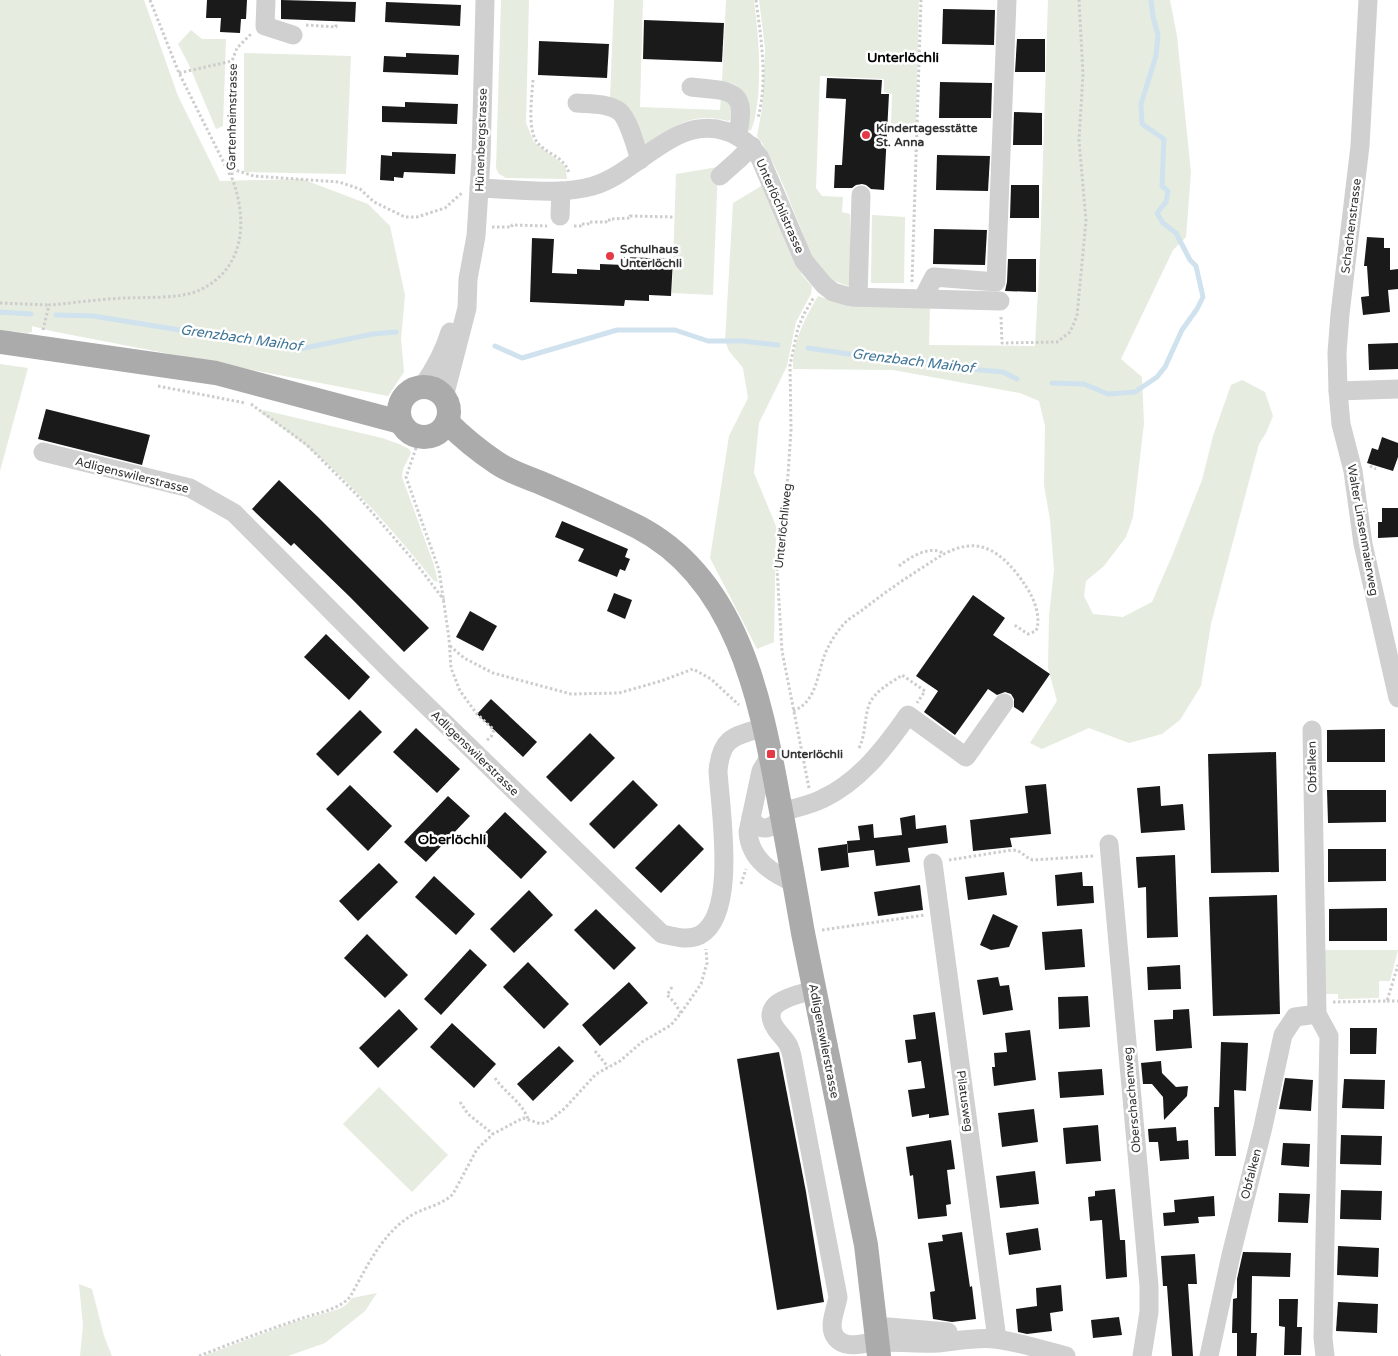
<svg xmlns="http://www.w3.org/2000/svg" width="1398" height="1356" viewBox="0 0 1398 1356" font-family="'Varela Round',sans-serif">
  <rect width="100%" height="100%" fill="#fff"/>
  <g fill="#e6ecdf">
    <polygon points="0,0 144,0 178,96 220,181 302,179 368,204 390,226 405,295 401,339 404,372 388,396 51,331 32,326 32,332 27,333 0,330"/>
    <polygon points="501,0 529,0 526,123 534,142 563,164 566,169 567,179 506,178 499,174 496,168"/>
    <path d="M614,0H643L640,107L720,110L721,97L728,99L734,117L728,121C692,111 671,128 643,146L610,98Z"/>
    <path d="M726,0H754C758,33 761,64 758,97C756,109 756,119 751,130L749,131L747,129C745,108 751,82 722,82Z"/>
    <path d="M759,0H919L916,125L891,127L892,94L884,92V79L820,76L816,188L822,196L843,197L842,212L850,214L851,287C842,284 831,281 824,273C812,262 807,244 801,229C788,198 777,164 757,136L762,109L765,48Z"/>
    <path d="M1048,0H1170L1177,36L1191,172L1186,237L1173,250L1121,359L1142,377L1144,423L1133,517L1126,537L1104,566L1086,581L1084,596L1093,614L1123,617L1152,602L1172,556L1202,480L1213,436L1231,385L1242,380L1265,392L1273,416L1266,433L1259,444L1211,624L1201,686L1180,720L1162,734L1129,743L1089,728L1042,749L1030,743L1057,701L1048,668L1049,616L1054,570L1050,520L1044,485L1045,426L1039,401L1020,393L893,370L793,369C792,343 805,318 818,296L850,307L855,304L930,307L929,345L1035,346L1040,254Z"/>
    <polygon points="191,30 202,39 226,39 223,126 216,129 189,65 178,44"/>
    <polygon points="244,53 351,56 346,174 244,172"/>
    <polygon points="718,167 713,295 672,293 676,174"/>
    <polygon points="763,185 802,275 812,286 811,294 796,322 787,366 759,423 754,473 776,526 774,642 757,649 710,558 729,436 748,398 743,368 729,351 725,341 733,203"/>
    <polygon points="872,215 905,217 904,283 871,283"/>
    <polygon points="0,364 28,368 0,471"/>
    <path d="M263,410L382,438L399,444L409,449L411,453L403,469L402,477L434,565L438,582L434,581C381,516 332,459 261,413Z"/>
    <polygon points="1324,950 1398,950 1390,981 1379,981 1379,998 1338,999 1338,994 1324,994"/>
    <polygon points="379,1087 448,1155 412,1192 343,1124"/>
    <polygon points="79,1284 92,1289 104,1336 112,1356 80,1356 83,1325"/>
    <polygon points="377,1293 365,1311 325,1343 288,1356 203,1356 294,1322 339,1309 346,1305 352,1298"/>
  </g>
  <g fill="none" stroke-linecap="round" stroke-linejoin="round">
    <g stroke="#cfe2ee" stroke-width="5">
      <polyline points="0,312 31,314"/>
      <polyline points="56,315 93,316 217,336 273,341 300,349 373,334 396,332"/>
      <polyline points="495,346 522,358 617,330 675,330 708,341 743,341 778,345"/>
      <polyline points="808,348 856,355 916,361 957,368 1003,372 1017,379"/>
      <polyline points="1052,383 1084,384 1108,394 1135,392 1157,377 1165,367 1182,330 1197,309 1203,297 1196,266 1190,260 1176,233 1163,223 1157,213 1166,202 1168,191 1162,186 1164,139 1142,124 1141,104 1156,56 1158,35 1153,17 1151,0"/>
    </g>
  </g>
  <g fill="#1a1a1a">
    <polygon points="207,0 247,0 246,19 241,19 240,33 220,32 221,18 206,18"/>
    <polygon points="281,0 356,2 355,22 281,19"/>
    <polygon points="386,2 461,5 460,26 385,22"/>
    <polygon points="943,9 995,10 994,45 942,44"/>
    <polygon points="644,20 724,23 722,62 643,59"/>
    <polygon points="1017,39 1045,39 1045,72 1015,72"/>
    <polygon points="539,41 609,44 607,78 538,75"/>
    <polygon points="406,53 459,55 458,75 383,72 384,56 406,57"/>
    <polygon points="827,78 882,80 881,94 889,94 884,190 871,189 866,185 862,184 856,185 852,188 834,188 835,165 842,165 846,99 826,98"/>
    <polygon points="940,82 992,83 991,118 939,118"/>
    <polygon points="405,102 458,104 457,124 382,122 382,106 405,107"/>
    <polygon points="1014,112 1042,113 1042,145 1013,145"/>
    <polygon points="392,152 456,154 455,174 404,172 403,178 394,177 394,181 380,180 381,155 392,156"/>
    <polygon points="937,155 990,156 988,191 936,190"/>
    <polygon points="1011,185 1039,185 1039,218 1010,218"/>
    <polygon points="934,229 987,230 985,265 933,264"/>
    <polygon points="1367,237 1384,238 1384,248 1390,248 1390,270 1398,269 1398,289 1388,290 1390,312 1363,315 1361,297 1369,296 1367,266 1364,266"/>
    <polygon points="532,238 554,239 552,273 577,274 577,269 600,270 600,264 624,265 624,257 673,259 671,296 649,295 649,301 625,300 624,306 530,302"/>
    <polygon points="1008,259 1036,259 1036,292 1005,291 1007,282"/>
    <polygon points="1398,343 1398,369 1369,370 1368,344"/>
    <polygon points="46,409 150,435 142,465 38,439"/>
    <polygon points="1382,437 1398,443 1398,457 1393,471 1367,463 1372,448 1378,450"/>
    <polygon points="279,480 318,517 429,628 404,652 350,597 294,543 291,546 252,509"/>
    <polygon points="1382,508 1398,508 1398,537 1378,538 1378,522 1382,522"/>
    <polygon points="562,521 628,549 625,557 630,559 625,571 620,569 617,577 578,561 584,549 555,537"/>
    <polygon points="614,593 632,600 625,619 607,611"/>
    <polygon points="973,595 1005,618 993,635 1050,674 1023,713 1014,707 1014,699 1011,694 1005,692 997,695 988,689 955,735 924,712 938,691 916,676"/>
    <polygon points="470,611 497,626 483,651 456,637"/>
    <polygon points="326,634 370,677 349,700 304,657"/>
    <polygon points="491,699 537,742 523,757 477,714"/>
    <polygon points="360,710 382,732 338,776 316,754"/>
    <polygon points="416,728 460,769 437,793 393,752"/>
    <polygon points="1385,729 1385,762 1327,762 1327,730"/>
    <polygon points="590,733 615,758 571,802 546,777"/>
    <polygon points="1276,752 1279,872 1211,873 1208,754"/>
    <polygon points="633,780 658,805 614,849 589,824"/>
    <polygon points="1046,784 1051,834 1010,838 1012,847 973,851 970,820 1028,813 1025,786"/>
    <polygon points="350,785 392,826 368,851 326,809"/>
    <polygon points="1160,786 1161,806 1183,804 1185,830 1141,833 1137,788"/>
    <polygon points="1327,790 1386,790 1386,822 1328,823"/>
    <polygon points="448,796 470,816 426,862 404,842"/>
    <polygon points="505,812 547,852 521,879 479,839"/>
    <polygon points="915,815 916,829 946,825 948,843 908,848 910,862 876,866 874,850 848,853 847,841 860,840 858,826 873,824 874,838 902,835 900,818"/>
    <polygon points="679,824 704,849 661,893 635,868"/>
    <polygon points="847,844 849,867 821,871 818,848"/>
    <polygon points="1328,849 1386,849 1386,881 1328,882"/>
    <polygon points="1175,855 1178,937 1147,938 1146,887 1138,888 1136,857"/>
    <polygon points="379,863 398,882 358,921 339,901"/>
    <polygon points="1004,872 1007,895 968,900 965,877"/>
    <polygon points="1082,872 1083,886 1093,886 1094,903 1057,906 1055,875"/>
    <polygon points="434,876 475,914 456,935 415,897"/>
    <polygon points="920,885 923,910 878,916 874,892"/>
    <polygon points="529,890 553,915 514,953 490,929"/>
    <polygon points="1277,895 1280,1014 1213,1016 1209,897"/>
    <polygon points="1387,908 1387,941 1329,941 1329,909"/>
    <polygon points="596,909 636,948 614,970 574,930"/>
    <polygon points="993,914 1018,926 1009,947 991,950 980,945"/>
    <polygon points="1082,929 1085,967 1045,970 1042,932"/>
    <polygon points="367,934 408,975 385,998 344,958"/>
    <polygon points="470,949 487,965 441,1015 424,999"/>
    <polygon points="528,962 569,1004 544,1029 503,987"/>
    <polygon points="1180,965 1181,989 1148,990 1147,967"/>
    <polygon points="998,977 1000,986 1009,985 1013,1010 983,1015 977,980"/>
    <polygon points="629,982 648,1003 600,1046 582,1025"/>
    <polygon points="1088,996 1090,1027 1059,1029 1058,997"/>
    <polygon points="399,1009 418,1029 378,1068 359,1048"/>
    <polygon points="1189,1009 1192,1048 1156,1051 1154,1020 1173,1019 1173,1010"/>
    <polygon points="935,1012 949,1115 929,1118 929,1114 912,1117 908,1090 925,1088 921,1061 908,1063 905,1040 916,1039 913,1015"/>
    <polygon points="452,1023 496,1064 474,1088 430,1047"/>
    <polygon points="1350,1028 1377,1028 1376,1054 1350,1054"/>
    <polygon points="1030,1030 1036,1080 994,1086 992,1067 995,1067 994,1053 1007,1052 1005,1033"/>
    <polygon points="1221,1042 1248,1043 1246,1091 1234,1090 1236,1156 1215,1156 1214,1107 1219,1107"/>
    <polygon points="559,1046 574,1061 533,1101 517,1084"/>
    <polygon points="779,1052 806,1192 824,1302 777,1310 737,1059"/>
    <polygon points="1161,1061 1162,1073 1176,1087 1188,1086 1187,1096 1164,1120 1163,1097 1152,1084 1143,1084 1141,1063"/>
    <polygon points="1102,1069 1104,1095 1060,1098 1058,1072"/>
    <polygon points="1285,1078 1313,1080 1311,1111 1279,1109"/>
    <polygon points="1344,1079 1385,1080 1384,1109 1342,1108"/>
    <polygon points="1034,1109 1038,1142 1002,1147 998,1113"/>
    <polygon points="1098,1125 1101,1161 1066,1164 1063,1128"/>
    <polygon points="1176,1127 1177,1141 1188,1140 1189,1159 1160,1161 1158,1142 1149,1142 1148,1129"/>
    <polygon points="1341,1135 1382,1136 1381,1165 1340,1164"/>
    <polygon points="951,1140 955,1169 947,1170 951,1204 946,1205 947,1216 918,1219 913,1175 910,1176 906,1147"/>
    <polygon points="1283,1143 1310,1144 1309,1167 1281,1165"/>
    <polygon points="1035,1171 1039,1204 1000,1208 996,1176"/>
    <polygon points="1115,1189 1120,1240 1125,1240 1127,1277 1106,1279 1102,1220 1090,1221 1088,1197 1095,1196 1095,1191"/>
    <polygon points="1341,1190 1382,1191 1381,1220 1340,1219"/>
    <polygon points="1279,1193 1310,1194 1308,1223 1278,1222"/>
    <polygon points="1214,1196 1215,1216 1198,1217 1199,1223 1164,1226 1163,1213 1175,1212 1174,1200"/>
    <polygon points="1038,1228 1041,1250 1009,1255 1006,1233"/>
    <polygon points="962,1232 970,1287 972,1286 976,1319 952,1322 933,1319 930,1292 935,1291 928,1243 943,1241 942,1235"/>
    <polygon points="1338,1246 1379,1248 1378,1277 1337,1275"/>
    <polygon points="1243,1252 1291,1253 1290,1277 1252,1276 1251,1333 1257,1333 1256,1356 1237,1356 1237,1333 1232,1333 1233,1299 1237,1298 1237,1279"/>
    <polygon points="1195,1254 1197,1284 1188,1284 1193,1356 1172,1356 1167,1286 1163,1286 1161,1256"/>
    <polygon points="1061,1285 1063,1311 1050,1313 1052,1331 1027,1334 1018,1332 1016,1309 1037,1306 1036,1288"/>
    <polygon points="1279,1299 1298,1299 1297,1327 1302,1327 1301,1355 1284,1355 1285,1327 1279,1326"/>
    <polygon points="1338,1302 1378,1304 1377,1333 1336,1331"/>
    <polygon points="1119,1317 1122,1335 1093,1338 1091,1320"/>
  </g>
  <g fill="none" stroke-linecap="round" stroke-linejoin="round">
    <g stroke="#cdcdcd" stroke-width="3" stroke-dasharray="2.5 2.5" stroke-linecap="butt">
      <polyline points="150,0 179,73 231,177"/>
      <path d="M756,0C761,39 768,80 758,118"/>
      <polyline points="306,25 336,27 336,22"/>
      <polyline points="179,73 232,61"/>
      <path d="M533,80C532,95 527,129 537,142C546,154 566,157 569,174"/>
      <polyline points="232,169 254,176 339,182 360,189 374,202 405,217 417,217 445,208 463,192"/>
      <polyline points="574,226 582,226 582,224 588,224 588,222 606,222 606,220 611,220 611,219 630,218 630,216 673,217"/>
      <polyline points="492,227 512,227 512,225 547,226"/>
      <polyline points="912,282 921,0"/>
      <polyline points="0,303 49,305"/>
      <polyline points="1001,317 1002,343 1057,342 1070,332 1077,316 1086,221 1079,140 1083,74 1079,0"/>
      <path d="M43,330L49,305C74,303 99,299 125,298C145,297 182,299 200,290C245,268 248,221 232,178V61L237,48L251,34"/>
      <polyline points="158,386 245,403"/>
      <polyline points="251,404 307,445 357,495 415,562 444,600"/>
      <polyline points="416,448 406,477 439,570 449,638 451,668 460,691 477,714 494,730 491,737 486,741"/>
      <polyline points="1370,466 1376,469"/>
      <path d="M899,566C910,557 931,544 944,554"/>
      <polyline points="450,646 464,658 493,673 571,694 619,693 661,681 693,669 711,679 739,705"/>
      <path d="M793,711C817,702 817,674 825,654C829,644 836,633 843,625C848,619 855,615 861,611C880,596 900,582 920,569C930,563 939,556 950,551C957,548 967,545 976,546C997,548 1014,568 1025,585C1033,596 1042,617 1036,631L1028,634L1013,624"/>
      <path d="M859,748C866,734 864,719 869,705C874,691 891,683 902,675L925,691L917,703"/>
      <polyline points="809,788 782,651 777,568 788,475 791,430 790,365 798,328 804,314 814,297"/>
      <path d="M949,860L1012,850C1022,850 1025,858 1033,860L1093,856"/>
      <polyline points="741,884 746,869"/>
      <polyline points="822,930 925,915"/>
      <polyline points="672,987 667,995 674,1002 681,1013"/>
      <polyline points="1387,1001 1398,1001"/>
      <polyline points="1333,1002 1387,1001 1398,965"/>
      <polyline points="595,1051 608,1067"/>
      <path d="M495,1078C505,1093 522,1102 528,1119"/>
      <polyline points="460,1102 468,1114 493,1134"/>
      <polyline points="0,1356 1,1356"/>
      <path d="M199,1356C232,1343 264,1331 297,1320C315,1313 337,1311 350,1297C367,1267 381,1234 412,1215C426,1207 442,1205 453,1194L477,1149L493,1134L523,1118L541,1124L549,1121L565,1108L596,1074L620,1061L642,1042L671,1025L681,1013L701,984L707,963L706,949"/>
    </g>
    <g stroke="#d0d0d0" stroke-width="19">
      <polyline points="266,0 265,26 293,35"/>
      <polyline points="1368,0 1360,146 1340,314 1337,353 1338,391 1341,424 1353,471 1363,544 1398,698"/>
      <path d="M691,87C730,91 749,88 737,136"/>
      <path d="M577,103C590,104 609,103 620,112C629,120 636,148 640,160"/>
      <polyline points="720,176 738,160 752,146"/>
      <path d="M479,188C515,189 559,196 593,186C638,173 674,115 725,131C740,135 751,145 760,158L804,261L824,285L833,292L850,297L1000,301"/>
      <polyline points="560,216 561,191"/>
      <polyline points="858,297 861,195"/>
      <polyline points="923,298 934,277 996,282 1007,0"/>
      <path d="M422,387C434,370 444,352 450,332"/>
      <polyline points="1338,391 1398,389"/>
      <polyline points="444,397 467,308 468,279 476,236 481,159 485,0"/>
      <path d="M43,452L190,488L234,513L393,673L662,934C675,937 688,941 700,935C738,914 720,808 718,771C721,736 735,736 765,727"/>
      <polyline points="1312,730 1317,1014 1329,1036 1323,1338 1325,1356"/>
      <path d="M771,754L761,771L748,832C750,860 772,873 796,884"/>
      <path d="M751,817C758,835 778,829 782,812C795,808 810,805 822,799C859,782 885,748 908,715L966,757L1004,703"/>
      <polyline points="1109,844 1149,1286 1149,1312 1142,1356"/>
      <polyline points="933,863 997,1339"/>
      <path d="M814,990C797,995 757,1001 776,1029C785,1041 788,1040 792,1056L838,1297C836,1310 827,1327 836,1338C847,1351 866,1341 880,1342C899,1342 918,1344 938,1343C957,1341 976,1337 995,1339C1019,1342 1043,1350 1066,1356"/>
      <polyline points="876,1328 888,1327 948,1332"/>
      <polyline points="1209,1356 1231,1255 1263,1127 1283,1035 1295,1017 1317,1014"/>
    </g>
    <g stroke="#ababab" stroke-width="24">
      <polyline points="0,342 216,373 400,422"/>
      <circle cx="424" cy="412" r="25"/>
      <path d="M447,422C462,437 479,451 497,463C510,472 527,477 541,483C574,497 606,511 638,527C736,578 760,696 778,795C787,841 795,887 803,933L866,1245L879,1356"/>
    </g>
  </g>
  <g fill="#e63946" stroke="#fff" stroke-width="2">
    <circle cx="866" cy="135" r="5"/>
    <circle cx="610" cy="256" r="5"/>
    <rect x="766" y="749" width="10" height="10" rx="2.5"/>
  </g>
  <g text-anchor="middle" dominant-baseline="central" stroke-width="5" stroke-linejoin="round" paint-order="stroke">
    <g font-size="12" fill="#333" stroke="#fff">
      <text transform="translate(232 117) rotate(-89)">Gartenheimstrasse</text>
      <text transform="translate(481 140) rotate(-88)">Hünenbergstrasse</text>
      <text transform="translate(780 206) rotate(66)">Unterlöchlistrasse</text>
      <text transform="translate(1351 226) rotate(-83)">Schachenstrasse</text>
      <text transform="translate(132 475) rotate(14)">Adligenswilerstrasse</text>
      <text transform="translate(783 526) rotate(-84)">Unterlöchliweg</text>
      <text transform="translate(1363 530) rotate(80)">Walter Linsenmaierweg</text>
      <text transform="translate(475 753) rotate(44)">Adligenswilerstrasse</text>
      <text transform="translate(1312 767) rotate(-91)">Obfalken</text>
      <text transform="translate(824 1041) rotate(79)">Adligenswilerstrasse</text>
      <text transform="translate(1132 1100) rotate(-95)">Oberschachenweg</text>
      <text transform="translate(965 1101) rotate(82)">Pilatusweg</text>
      <text transform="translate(1251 1174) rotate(-76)">Obfalken</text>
    </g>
    <g font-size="12" font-weight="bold" fill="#333" stroke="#fff" text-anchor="start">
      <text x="876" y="128">Kindertagesstätte<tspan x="876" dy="14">St. Anna</tspan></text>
      <text x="620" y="249">Schulhaus<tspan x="620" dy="14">Unterlöchli</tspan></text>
      <text x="781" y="754">Unterlöchli</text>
    </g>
    <g font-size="14" font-weight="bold" fill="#000" stroke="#fff">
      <text x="903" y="57">Unterlöchli</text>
      <text x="452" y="839">Oberlöchli</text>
    </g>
    <g font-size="14" font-style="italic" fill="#3f7597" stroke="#fff">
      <text transform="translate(241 338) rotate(8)">Grenzbach Maihof</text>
      <text transform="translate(913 361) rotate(7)">Grenzbach Maihof</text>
    </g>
  </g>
</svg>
